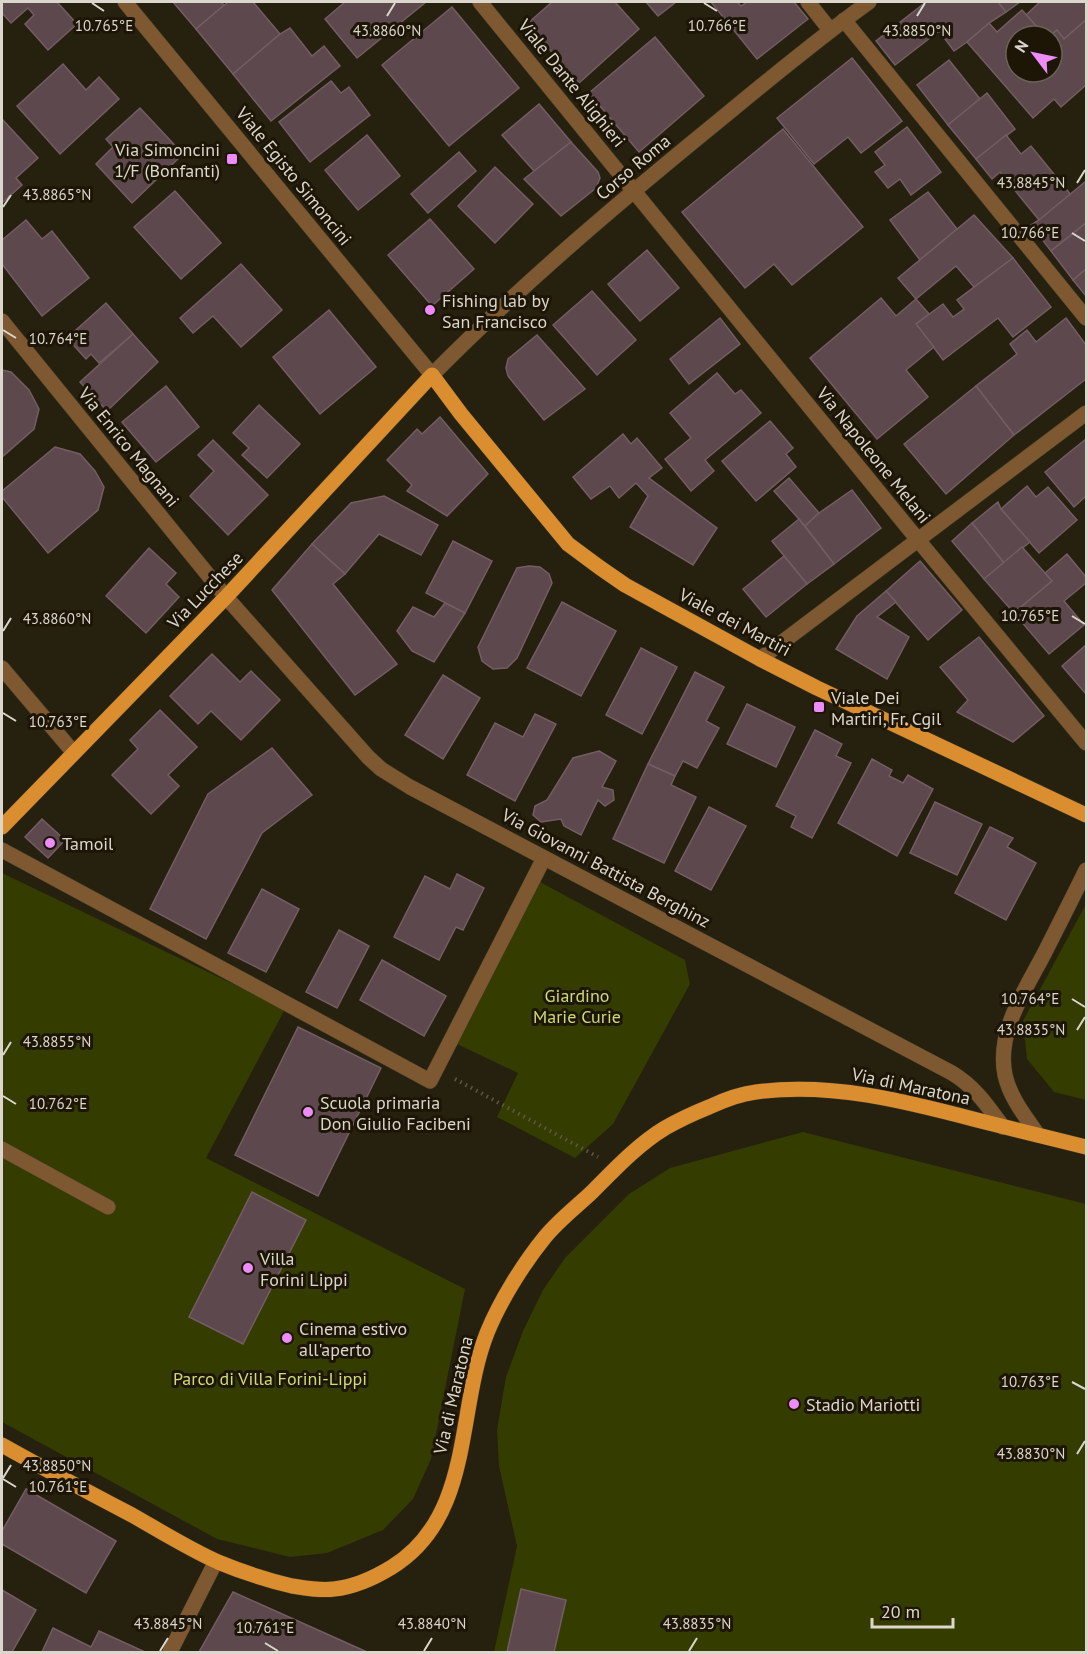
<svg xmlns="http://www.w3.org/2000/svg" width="1088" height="1654" viewBox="0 0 1088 1654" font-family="'PT Sans',sans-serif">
  <rect width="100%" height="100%" fill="#26200f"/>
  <g fill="#353c00">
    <polygon points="2,873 285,1009 206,1158 465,1289 431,1459 413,1499 383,1530 327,1553 290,1557 217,1539 2,1422"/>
    <polygon points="540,882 685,960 690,984 613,1124 575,1158 497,1117 518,1073 457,1044"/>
    <polygon points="1086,904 1086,1100 1054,1092 1027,1059 1023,1021"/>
    <polygon points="803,1132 1086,1204 1086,1652 494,1652 517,1546 499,1466 497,1430 506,1377 523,1331 543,1290 565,1258 629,1194 670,1168"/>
  </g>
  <g fill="#5d484e" stroke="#735d63" stroke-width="1.5">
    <polygon points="2,2 57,2 77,24 48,50 25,24 34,15 28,8 11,23 2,13"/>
    <polygon points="173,2 221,2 224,5 196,29"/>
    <polygon points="228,2 253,2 280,34 233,74 196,29"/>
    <polygon points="345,2 426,2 357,58 325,19"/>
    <polygon points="552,2 615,2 639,29 579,83 527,24"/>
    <polygon points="646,2 676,2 658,16"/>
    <polygon points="711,2 737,2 741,6 747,2 794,2 808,19 757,59"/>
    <polygon points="926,2 998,2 1006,12 989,23 967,42 954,51 939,31 895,65 876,41"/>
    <polygon points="998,2 1020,2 1006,12"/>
    <polygon points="1040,2 1086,2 1086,20 1064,39 1057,30 1050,36 1045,36 1026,15"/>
    <polygon points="452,7 519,88 449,146 382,65"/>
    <polygon points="1022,10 1045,36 1016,36 1016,72 1052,72 1052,36 1050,36 1057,30 1064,39 1086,20 1086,85 1061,107 1054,99 1033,118 967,42 989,23 997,32"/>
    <polygon points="290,28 312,56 324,46 340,66 271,121 233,74 280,34"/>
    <polygon points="655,37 704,96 639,152 589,93"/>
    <polygon points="852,58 902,121 861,153 848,137 814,164 777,118"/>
    <polygon points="949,60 980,99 948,125 917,85"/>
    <polygon points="63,64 86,90 99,77 119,99 60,154 17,106"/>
    <polygon points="331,81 341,93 349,87 370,115 310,162 279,122"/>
    <polygon points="987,93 1015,129 976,159 948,125"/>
    <polygon points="539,104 571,142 534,171 502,135"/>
    <polygon points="140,108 183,154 132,203 96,164 113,147 106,139"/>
    <polygon points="2,119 38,158 16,178 22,185 3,202 2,201"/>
    <polygon points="907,127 941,172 911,195 900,179 888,188 875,172 885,165 875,152"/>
    <polygon points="783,129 863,227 792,285 774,264 745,288 682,212"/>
    <polygon points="367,135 400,176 358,210 325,170"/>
    <polygon points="1006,135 1021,154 1031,146 1071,195 1039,220 1000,172 992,179 976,159"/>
    <polygon points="571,142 598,172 600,178 596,188 561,216 524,179"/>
    <polygon points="459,152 476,171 428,213 411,194"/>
    <polygon points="495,167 533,204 495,243 458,206"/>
    <polygon points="1086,181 1086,223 1051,251 1031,225 1039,220"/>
    <polygon points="175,191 221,243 181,279 134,227"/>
    <polygon points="928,192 957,229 920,260 890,220"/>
    <polygon points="974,215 1013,258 974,287 956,266 916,299 898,278"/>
    <polygon points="430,219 474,269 432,306 388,255"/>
    <polygon points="26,220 42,239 52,231 89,278 42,316 2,264 2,240"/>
    <polygon points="1086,223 1086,269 1073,280 1051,251"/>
    <polygon points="647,250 679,288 640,321 608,284"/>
    <polygon points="1013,258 1051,307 1013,337 998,318 943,360 916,324 943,304 953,317 964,309 957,300"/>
    <polygon points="241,264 282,310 241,347 213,316 193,333 180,318"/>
    <polygon points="1086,269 1086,296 1073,280"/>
    <polygon points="592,291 636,340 597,375 553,325"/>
    <polygon points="881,298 896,316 916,299 929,314 916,324 934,347 906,370 928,397 877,439 810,358"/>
    <polygon points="106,303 133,334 99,363 91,354 86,359 67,338"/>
    <polygon points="329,310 376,367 320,414 273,357"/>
    <polygon points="720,318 740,344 689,384 670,359"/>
    <polygon points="1066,318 1086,345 1086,379 1014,435 976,386 1017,354 1010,344 1027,330 1036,342"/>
    <polygon points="133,334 158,362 107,411 80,382"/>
    <polygon points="537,335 585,389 544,420 508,376 506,368 508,359"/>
    <polygon points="2,370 11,372 29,390 39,409 34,429 2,457"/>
    <polygon points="717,373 735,394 741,390 761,413 705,460 714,471 691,491 665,459 691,438 670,413"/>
    <polygon points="166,386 199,427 156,462 122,422"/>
    <polygon points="976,386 1014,435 946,494 904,444"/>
    <polygon points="259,405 300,444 267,478 242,455 249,448 233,433"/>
    <polygon points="440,417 488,474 447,516 407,491 412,485 387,460 417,429 422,434"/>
    <polygon points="770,421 793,448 786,454 796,467 756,501 722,461"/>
    <polygon points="623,434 631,444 637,438 662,468 649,478 717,528 693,565 630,527 648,496 636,483 619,498 610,486 591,499 573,477"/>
    <polygon points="1086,439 1086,496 1074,507 1045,472"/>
    <polygon points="213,440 268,495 228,535 190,496 214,471 198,455"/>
    <polygon points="55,447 80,454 95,471 104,487 98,510 48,553 2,497 2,491"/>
    <polygon points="789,478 819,513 805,526 774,491"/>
    <polygon points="1027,486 1036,497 1048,487 1077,520 1039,553 1001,509"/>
    <polygon points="852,490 881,528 834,564 805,526 819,513"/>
    <polygon points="384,496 438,525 421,555 379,534 345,574 312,544 351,503"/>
    <polygon points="998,502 1001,509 1030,542 1004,563 972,523"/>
    <polygon points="799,519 834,564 807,584 772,541"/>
    <polygon points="972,523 1004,563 984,579 952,541"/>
    <polygon points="453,541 492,561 465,613 426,593"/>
    <polygon points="312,544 345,574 333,584 397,664 355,695 272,590"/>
    <polygon points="1022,547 1052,581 1014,613 984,579"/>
    <polygon points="149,548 176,573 166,584 179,597 146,633 106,596"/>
    <polygon points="1067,554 1086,577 1086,583 1064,601 1084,625 1049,654 1014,613 1052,581 1045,573"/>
    <polygon points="784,556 807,584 766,617 743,589"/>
    <polygon points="920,561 962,610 928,640 886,591"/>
    <polygon points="529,566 540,567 549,574 552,583 517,658 507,668 493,669 482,661 478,647 517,568"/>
    <polygon points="886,591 896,602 877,617 909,637 887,679 836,649 857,616"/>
    <polygon points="562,602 616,631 581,696 527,668"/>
    <polygon points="445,603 465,613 434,662 412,651 397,631 413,607 434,617"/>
    <polygon points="979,637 1044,716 1013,742 957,712 968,700 940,667"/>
    <polygon points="1086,645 1086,694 1062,666"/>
    <polygon points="641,648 677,667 642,734 606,715"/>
    <polygon points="212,654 240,682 251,671 280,700 241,740 211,711 198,724 170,696"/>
    <polygon points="695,672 724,687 706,721 719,728 697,768 683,761 675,776 648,764"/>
    <polygon points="443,675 480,698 443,759 405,735"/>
    <polygon points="747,704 795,727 776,767 727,744"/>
    <polygon points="160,710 197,747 168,775 179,786 151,814 112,775 138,749 130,740"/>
    <polygon points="535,714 556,724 515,801 467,775 495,723 523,737"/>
    <polygon points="815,730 842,744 836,756 851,763 812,838 791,827 796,816 776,806"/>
    <polygon points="272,748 312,795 262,833 206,939 150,909 208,794"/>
    <polygon points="599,751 616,761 602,787 613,790 614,800 605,806 598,800 581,835 564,826 561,819 541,822 533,815 535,806 547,800 573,758"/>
    <polygon points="872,759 892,770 889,776 903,783 908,775 933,789 897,856 838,823"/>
    <polygon points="648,764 675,776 671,785 696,797 664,863 613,839"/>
    <polygon points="935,802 982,824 957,875 910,853"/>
    <polygon points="709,807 746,826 711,890 675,871"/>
    <polygon points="42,819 65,840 48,858 25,837"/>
    <polygon points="990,827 1013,838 1007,847 1036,863 1006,920 955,893"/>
    <polygon points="457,874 484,888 463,930 456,927 439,960 394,937 425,876 450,889"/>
    <polygon points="262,889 299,909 266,972 228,953"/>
    <polygon points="339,930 369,946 337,1008 306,992"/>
    <polygon points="382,960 446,996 424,1036 360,1000"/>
    <polygon points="298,1027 381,1068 318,1196 235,1155"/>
    <polygon points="252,1192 306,1220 243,1344 189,1317"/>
    <polygon points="26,1489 116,1541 86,1593 2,1544 2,1531"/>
    <polygon points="521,1589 566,1600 554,1652 507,1652"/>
    <polygon points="2,1590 36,1610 12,1652 2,1652"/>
    <polygon points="233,1592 367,1652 199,1652"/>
    <polygon points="53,1628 91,1647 99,1631 145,1652 42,1652"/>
  </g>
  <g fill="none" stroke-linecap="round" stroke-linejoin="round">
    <g stroke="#3f3a29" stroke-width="16">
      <g id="minor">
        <path d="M125,2L432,375C521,285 618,203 716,123C766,82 816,40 869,2"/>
        <polyline points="480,2 918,540 1086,743"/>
        <polyline points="808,2 830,30"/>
        <polyline points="844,20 1086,318"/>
        <path d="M2,321L226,597L368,757L381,769L410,787L952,1073C975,1087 987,1105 1003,1127"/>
        <polyline points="760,659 1086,413"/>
        <polyline points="2,668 74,753"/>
        <polyline points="2,850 430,1081 544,858"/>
        <path d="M1038,1135C1026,1117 1010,1098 1005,1075C996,1031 1026,989 1045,952C1059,924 1073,897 1086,870"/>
        <polyline points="2,1149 108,1207"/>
        <polyline points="170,1652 216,1561"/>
      </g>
    </g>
    <g stroke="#3f3a29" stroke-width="16">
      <g id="major">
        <polyline points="2,827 226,597 432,375 461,414 568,544 599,567 625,585 760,659 817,688 1086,815"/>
        <path d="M2,1445C45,1469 88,1492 132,1515C160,1531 189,1549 218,1562C242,1572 267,1580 292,1586C305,1588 320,1591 334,1589C355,1587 374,1578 392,1567C474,1516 456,1411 487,1333C500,1301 523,1264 545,1237C558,1221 576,1207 591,1193C614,1170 637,1145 665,1128C679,1120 694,1113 709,1107C724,1100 739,1094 756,1092C831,1082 905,1101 977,1120C1014,1129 1050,1138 1086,1147"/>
      </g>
    </g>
    <polyline stroke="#5d5748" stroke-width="4" stroke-dasharray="1.5 4.5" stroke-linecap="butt" points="455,1079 598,1157"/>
    <use href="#minor" stroke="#7d5830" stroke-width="15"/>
    <use href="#major" stroke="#db8e30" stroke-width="15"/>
  </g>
  <path fill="none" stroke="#dbd7cc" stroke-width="2" d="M92,3L104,11M704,3L717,11M387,16L395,3M917,16L925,3M1077,183L1085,170M3,207L11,195M1072,233L1085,241M3,330L16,338M1072,616L1085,624M3,631L11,618M3,713L16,721M1072,999L1085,1007M1077,1030L1085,1017M3,1055L11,1042M3,1096L16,1104M1072,1382L1085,1389M1077,1454L1085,1441M3,1478L11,1465M3,1479L16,1487M265,1643L278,1651M160,1651L168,1638M424,1651L432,1638M689,1651L697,1638"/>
  <g fill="#ed8cf9" stroke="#1d1607" stroke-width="2">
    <rect x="226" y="153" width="12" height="12" rx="3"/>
    <circle cx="430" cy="310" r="6"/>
    <rect x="813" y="701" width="12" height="12" rx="3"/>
    <circle cx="50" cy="843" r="6"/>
    <circle cx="308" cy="1112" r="6"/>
    <circle cx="248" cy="1268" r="6"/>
    <circle cx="287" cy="1338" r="6"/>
    <circle cx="794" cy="1404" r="6"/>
  </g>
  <g text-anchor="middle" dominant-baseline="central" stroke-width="6" stroke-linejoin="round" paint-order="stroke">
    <g font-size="18" fill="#dbd7cc" stroke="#1d1607">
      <text transform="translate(572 83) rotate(51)">Viale Dante Alighieri</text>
      <text transform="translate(633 167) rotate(-40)">Corso Roma</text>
      <text transform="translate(294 176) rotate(51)">Viale Egisto Simoncini</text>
      <text transform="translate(129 447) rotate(51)">Via Enrico Magnani</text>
      <text transform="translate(874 455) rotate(51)">Via Napoleone Melani</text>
      <text transform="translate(205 590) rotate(-46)">Via Lucchese</text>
      <text transform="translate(735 622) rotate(28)">Viale dei Martiri</text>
      <text transform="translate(606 868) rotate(28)">Via Giovanni Battista Berghinz</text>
      <text transform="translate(911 1086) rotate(12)">Via di Maratona</text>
      <text transform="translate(453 1395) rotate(-77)">Via di Maratona</text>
    </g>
    <g font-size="18" fill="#dbd7cc" stroke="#1d1607" text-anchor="start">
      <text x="220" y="149" text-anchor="end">Via Simoncini<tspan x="220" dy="21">1/F (Bonfanti)</tspan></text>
      <text x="442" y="300">Fishing lab by<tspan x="442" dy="21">San Francisco</tspan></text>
      <text x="831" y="697">Viale Dei<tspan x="831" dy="21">Martiri, Fr. Cgil</tspan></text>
      <text x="62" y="843">Tamoil</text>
      <text x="320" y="1102">Scuola primaria<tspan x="320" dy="21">Don Giulio Facibeni</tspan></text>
      <text x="260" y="1258">Villa<tspan x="260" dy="21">Forini Lippi</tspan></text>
      <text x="299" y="1328">Cinema estivo<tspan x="299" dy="21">all'aperto</tspan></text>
      <text x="806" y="1404">Stadio Mariotti</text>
    </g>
    <g font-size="18" fill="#cddd71" stroke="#1d1607">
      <text x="577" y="995">Giardino<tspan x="577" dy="21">Marie Curie</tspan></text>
      <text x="270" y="1378">Parco di Villa Forini-Lippi</text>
    </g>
  </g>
  <g font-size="15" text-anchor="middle" fill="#dbd7cc" stroke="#1d1607" stroke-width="6" stroke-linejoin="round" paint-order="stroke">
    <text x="104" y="31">10.765°E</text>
    <text x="717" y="31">10.766°E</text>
    <text x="387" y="36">43.8860°N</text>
    <text x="917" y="36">43.8850°N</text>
    <text x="1031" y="188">43.8845°N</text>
    <text x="57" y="200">43.8865°N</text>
    <text x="1030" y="238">10.766°E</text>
    <text x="58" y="344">10.764°E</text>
    <text x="1030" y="621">10.765°E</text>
    <text x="57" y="624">43.8860°N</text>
    <text x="58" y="727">10.763°E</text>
    <text x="1030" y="1004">10.764°E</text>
    <text x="1031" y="1035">43.8835°N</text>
    <text x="57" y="1047">43.8855°N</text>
    <text x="58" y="1109">10.762°E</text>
    <text x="1030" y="1387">10.763°E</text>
    <text x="1031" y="1459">43.8830°N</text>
    <text x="57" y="1471">43.8850°N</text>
    <text x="58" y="1492">10.761°E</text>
    <text x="168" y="1629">43.8845°N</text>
    <text x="432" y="1629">43.8840°N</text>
    <text x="697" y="1629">43.8835°N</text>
    <text x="265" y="1633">10.761°E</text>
  </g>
  <rect width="1088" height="1654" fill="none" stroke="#dbd7cc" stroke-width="6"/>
  <g transform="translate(1034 54) rotate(302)"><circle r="28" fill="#1d1607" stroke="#696356" stroke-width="1.5"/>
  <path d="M0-4.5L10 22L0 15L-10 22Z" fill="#ed8cf9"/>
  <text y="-9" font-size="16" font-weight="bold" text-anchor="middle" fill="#dbd7cc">N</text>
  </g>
  <path d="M872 1618v9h81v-9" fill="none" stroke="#dbd7cc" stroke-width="3"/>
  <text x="881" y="1618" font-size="18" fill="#dbd7cc" stroke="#1d1607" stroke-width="4.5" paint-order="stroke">20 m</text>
</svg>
